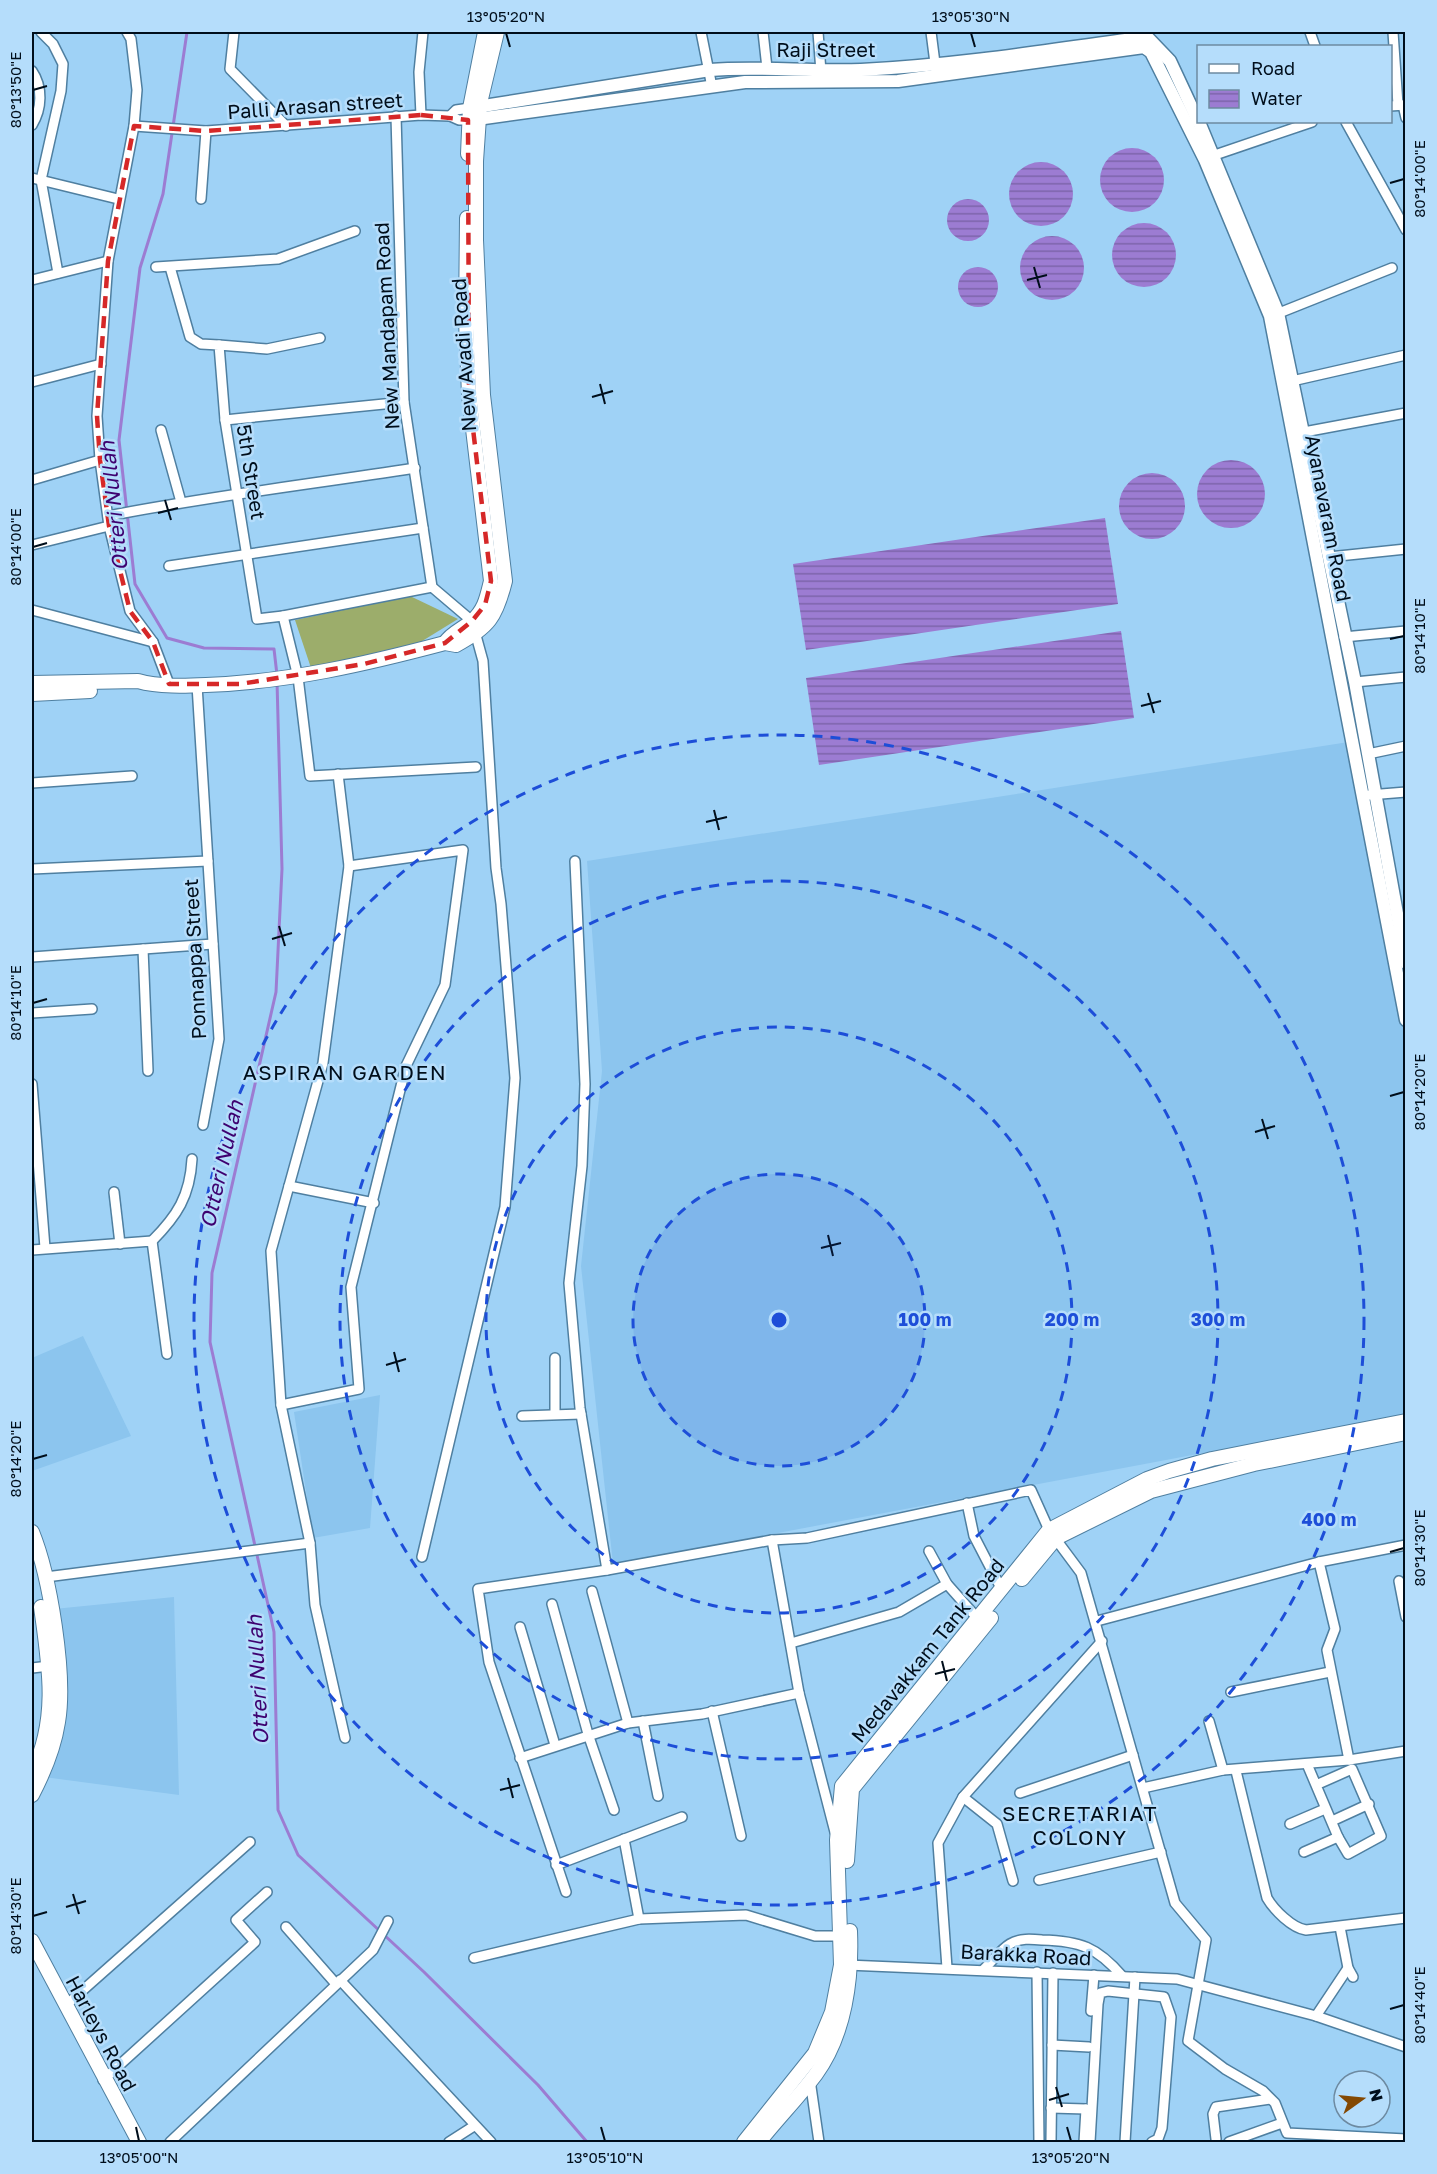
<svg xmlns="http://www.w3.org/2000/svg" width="1437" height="2174" viewBox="0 0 1437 2174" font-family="'Golos Text',sans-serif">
  <defs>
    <pattern id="water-rules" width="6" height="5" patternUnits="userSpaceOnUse" patternTransform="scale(1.5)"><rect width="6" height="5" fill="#9c7cd2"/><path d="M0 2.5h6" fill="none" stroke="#7d64aa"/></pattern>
  </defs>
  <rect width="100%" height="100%" fill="#9fd2f6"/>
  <g fill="#8cc5ee">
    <polygon points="1355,741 1405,1026 1405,1415 613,1564 581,1266 602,1071 587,861"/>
    <polygon points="83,1336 131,1436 32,1471 32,1358"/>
    <polygon points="380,1395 370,1528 313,1538 294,1412"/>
    <polygon points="174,1597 179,1795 44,1777 63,1734 62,1657 54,1609"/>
  </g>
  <polygon fill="#9cad6b" points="410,596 458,619 419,643 311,668 295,620"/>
  <g fill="url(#water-rules)">
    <circle cx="1132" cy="180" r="32"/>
    <circle cx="1041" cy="194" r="32"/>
    <circle cx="968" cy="220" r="21"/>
    <circle cx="1144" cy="255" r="32"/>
    <circle cx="1052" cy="268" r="32"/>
    <circle cx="978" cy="287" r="20"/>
    <circle cx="1231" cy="494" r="34"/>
    <circle cx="1152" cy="506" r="33"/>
    <polygon points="1105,518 1118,604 806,650 793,564"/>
    <polygon points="1121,631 1134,718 819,765 806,678"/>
  </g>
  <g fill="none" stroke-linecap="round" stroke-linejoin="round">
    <g stroke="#9c7cd2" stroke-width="3">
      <polyline points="187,32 163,194 140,268 119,440 135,584 167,638 204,648 274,649 277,675"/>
      <polyline points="277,681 282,869 276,992 212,1273 210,1342 274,1632 278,1810 298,1855 424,1972 538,2085 587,2142"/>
    </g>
    <g stroke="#4f7fa0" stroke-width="12">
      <g id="minor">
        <polyline points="41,32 53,44 63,64 61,91 41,180 58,273"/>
        <polyline points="127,32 131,39 137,90 134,126 108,261 97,416 100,460 109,526 130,611 153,642 169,684"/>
        <polyline points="234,32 230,69 286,126"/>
        <polyline points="701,32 712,87"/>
        <polyline points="763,32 767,68"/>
        <polyline points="818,32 821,72"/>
        <polyline points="931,32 936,71"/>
        <polyline points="1310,32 1315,46"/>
        <polyline points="1393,32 1398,105"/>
        <path d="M32,71C43,87 42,109 32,125"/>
        <polyline points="1403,105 1406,118"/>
        <polyline points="1390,106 1406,105"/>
        <polyline points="421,115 419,72 423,32"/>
        <polyline points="396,116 404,402 432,587 472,621 483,661 496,868 501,904 515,1078 505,1207 422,1557"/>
        <polyline points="450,116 456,110 470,108"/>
        <polyline points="1346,122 1406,230"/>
        <polyline points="134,126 206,131 421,115 450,116 459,120 468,120"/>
        <polyline points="1209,157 1312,122"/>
        <polyline points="32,178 118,199"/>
        <polyline points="201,199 206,131"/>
        <polyline points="156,267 278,259 355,231"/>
        <polyline points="170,267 190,337 201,344 219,345 225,420 257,619 283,616 298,677 310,776 476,767"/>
        <polyline points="32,280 108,261"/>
        <polyline points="1274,315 1392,268"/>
        <polyline points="219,345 267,349 320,338"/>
        <polyline points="1292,381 1406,355"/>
        <polyline points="32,382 101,364"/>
        <polyline points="225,420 404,402"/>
        <polyline points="161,430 181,502"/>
        <polyline points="1304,432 1406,413"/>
        <polyline points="32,480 100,460"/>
        <path d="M108,516C210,496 313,484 415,468"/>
        <polyline points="32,545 109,526"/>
        <polyline points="1329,557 1406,549"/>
        <polyline points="169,566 423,528"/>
        <polyline points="32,610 153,642"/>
        <polyline points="283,616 432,587"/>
        <polyline points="1344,637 1406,631"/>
        <polyline points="1355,682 1406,677"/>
        <polyline points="197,685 219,1039 203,1125"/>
        <polyline points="1368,754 1406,746"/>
        <polyline points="338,774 349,866 323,1063 271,1251 281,1405 310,1543 315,1605 345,1738"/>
        <polyline points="32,783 132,776"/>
        <polyline points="1369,795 1406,792"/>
        <polyline points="575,861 585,1084 582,1166 569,1283 580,1408 607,1570"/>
        <polyline points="32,869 208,861"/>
        <polyline points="143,949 148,1071"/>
        <polyline points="32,957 213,944"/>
        <polyline points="32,1013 92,1009"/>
        <polyline points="32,1084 45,1248"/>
        <polyline points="289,1186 374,1203"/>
        <polyline points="114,1192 120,1244"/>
        <path d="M152,1241C177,1216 190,1196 192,1159"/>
        <polyline points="32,1250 152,1241 167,1354"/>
        <polyline points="555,1358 555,1414"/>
        <polyline points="281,1405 359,1389 351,1287 406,1066 445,985 463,850 349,866"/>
        <polyline points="522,1416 581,1414"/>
        <polyline points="967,1503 974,1536 1002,1590"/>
        <polyline points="772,1540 799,1693 835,1832"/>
        <polyline points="929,1551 947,1584 978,1619"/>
        <polyline points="1319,1562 1335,1629 1327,1650 1349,1760"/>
        <polyline points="46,1577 310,1543"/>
        <polyline points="1399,1581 1406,1617"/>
        <polyline points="592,1591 628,1723"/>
        <polyline points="552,1604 588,1734 614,1810"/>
        <polyline points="1097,1621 1319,1562 1406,1545"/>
        <polyline points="520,1627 555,1745"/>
        <polyline points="791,1643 899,1612 947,1584"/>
        <polyline points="32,1668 49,1666"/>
        <polyline points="1231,1692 1330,1672"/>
        <polyline points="712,1711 741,1836"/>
        <polyline points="643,1721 658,1796"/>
        <polyline points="1209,1721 1223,1770"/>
        <polyline points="520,1758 628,1723 702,1714 799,1693"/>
        <polyline points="1307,1764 1338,1837 1348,1854 1381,1836 1352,1769 1316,1785"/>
        <path d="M1236,1771L1267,1898C1274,1910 1292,1928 1306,1930L1406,1918"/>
        <polyline points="1143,1788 1223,1770 1349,1760 1406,1751"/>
        <polyline points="1020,1793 1133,1755"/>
        <polyline points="963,1797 997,1824 1013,1881"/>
        <polyline points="1332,1821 1369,1804"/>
        <polyline points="1290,1824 1325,1809"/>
        <polyline points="624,1839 639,1919"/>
        <polyline points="1304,1852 1338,1837"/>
        <polyline points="556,1865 682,1817"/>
        <polyline points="1039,1880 1161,1852"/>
        <polyline points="566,1892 489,1662 478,1589 607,1570 772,1540 807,1538 1031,1490 1049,1530 1081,1573 1175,1903 1206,1940 1188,2041 1225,2069 1263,2091 1275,2103 1287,2133 1406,2139"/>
        <polyline points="286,1927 336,1984"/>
        <polyline points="1340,1927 1348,1968 1353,1977"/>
        <polyline points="474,1958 639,1919 746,1915 815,1936 842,1936"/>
        <polyline points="847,1965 1177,1979 1316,2016 1406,2047"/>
        <polyline points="947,1968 938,1843 963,1797 1102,1641"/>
        <path d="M983,1970C992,1962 1000,1950 1010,1944C1020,1938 1031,1939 1042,1940C1080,1941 1097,1947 1122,1976"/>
        <polyline points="1037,1972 1039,2142"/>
        <polyline points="340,1980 491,2142"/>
        <polyline points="65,2006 250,1842"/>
        <polyline points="1091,2011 1094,1975"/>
        <polyline points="1316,2016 1348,1968"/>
        <polyline points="1052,2045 1089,2047"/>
        <polyline points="103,2080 255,1942 236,1920 267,1892"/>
        <polyline points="810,2080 819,2142"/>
        <polyline points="1051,2108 1086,2109"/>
        <polyline points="1216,2139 1213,2114 1216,2107 1270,2099"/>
        <polyline points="170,2142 373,1950 388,1921"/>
        <polyline points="449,2142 474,2126"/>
        <polyline points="1051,2142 1053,1973"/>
        <polyline points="1084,2142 1086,2109"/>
        <polyline points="1090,2142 1098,2004 1100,1993 1108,1991 1164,1997 1171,2017 1162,2128 1158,2139 1152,2142"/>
        <polyline points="1125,2142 1135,1977"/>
        <polyline points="1229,2142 1282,2123"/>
      </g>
    </g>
    <g stroke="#4f7fa0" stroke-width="15">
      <g id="tertiary">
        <path d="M471,108L710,70C760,66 810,72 861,70C957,65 1052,50 1147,37L1170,61L1198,121"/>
        <polyline points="470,120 745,82 898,81 1144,47 1151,52 1205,160 1270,316 1406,1020"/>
        <polyline points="1199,122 1278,313 1355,682 1406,963"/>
      </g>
    </g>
    <g stroke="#4f7fa0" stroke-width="16">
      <g id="secondary">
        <polyline points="468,154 470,108 485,32"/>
        <path d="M445,643C452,632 462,630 472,621C485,610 487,597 491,581L469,395L466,320L467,218"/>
        <path d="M32,683L138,681C159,687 185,686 206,685C288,682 366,664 445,643L456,645C489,627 496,617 505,581L483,395L476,240V161L480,103L497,32"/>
        <polyline points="32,694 90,691"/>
        <path d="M32,1532C50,1576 66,1675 58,1722C54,1748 44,1772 32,1795"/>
        <polyline points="1022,1579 1056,1538 1151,1491 1254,1464 1406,1433"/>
        <path d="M32,1773C59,1719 49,1664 41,1607"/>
        <polyline points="847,1861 852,1789 991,1618"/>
        <polyline points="32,1941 139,2142"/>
        <polyline points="744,2142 815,2053 832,2012 841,1965 837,1840 842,1786 1049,1530 1147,1479 1169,1471 1212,1459 1406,1421"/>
        <path d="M759,2142C777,2119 798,2098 816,2074C845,2034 852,1979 850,1931"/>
      </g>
    </g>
    <use href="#minor" stroke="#fff" stroke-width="9"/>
    <use href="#tertiary" stroke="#fff" stroke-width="12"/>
    <use href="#secondary" stroke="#fff" stroke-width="14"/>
  </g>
  <path fill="none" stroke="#d62828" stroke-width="4.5" stroke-dasharray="12 8" stroke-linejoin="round" d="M421,115L468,120L469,395L491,581L485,605L472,621L445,643L364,664L240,684H169L153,642L130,611L109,526L100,460L97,416L108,261L134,126L206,131Z"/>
  <path fill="none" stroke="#000e1b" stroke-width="2" d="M506,33L510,47M971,33L975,47M33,90L47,86M1390,183L1404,179M1034,267L1040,288M1027,280L1047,275M600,384L605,404M592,397L613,391M165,500L171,520M158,513L178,508M33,547L47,543M1390,639L1404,636M1148,693L1154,713M1141,706L1161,701M714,810L719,830M706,822L727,817M279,926L285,946M272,939L292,933M33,1003L47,999M1390,1096L1404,1092M1262,1119L1268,1139M1255,1132L1275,1126M828,1235L833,1256M821,1248L841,1243M394,1352L399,1372M386,1365L406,1359M33,1459L47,1455M1390,1552L1404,1548M942,1661L947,1681M935,1674L955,1669M508,1778L513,1798M500,1790L520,1785M73,1894L79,1914M66,1907L86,1901M33,1916L47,1912M1390,2009L1404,2005M1056,2087L1062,2107M1049,2100L1069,2094M136,2127L139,2141M601,2127L605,2141M1067,2127L1071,2141"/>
  <circle cx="779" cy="1320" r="146" fill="#1d4ed8" fill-opacity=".12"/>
  <g fill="none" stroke="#1d4ed8" stroke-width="3" stroke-dasharray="10 8">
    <circle cx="779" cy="1320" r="146"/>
    <circle cx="779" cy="1320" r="293"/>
    <circle cx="779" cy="1320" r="439"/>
    <circle cx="779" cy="1320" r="585"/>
  </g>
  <g text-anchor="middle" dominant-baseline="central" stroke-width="5" stroke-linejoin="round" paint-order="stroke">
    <g font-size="20" fill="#000e1b" stroke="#b5ddfb">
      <text x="826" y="49">Raji Street</text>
      <text transform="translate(315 105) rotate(-4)">Palli Arasan street</text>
      <text transform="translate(386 326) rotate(-93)">New Mandapam Road</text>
      <text transform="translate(463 355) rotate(-94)">New Avadi Road</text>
      <text transform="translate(252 472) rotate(81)">5th Street</text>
      <text transform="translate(1329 518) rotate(79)">Ayanavaram Road</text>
      <text transform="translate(194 959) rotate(-93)">Ponnappa Street</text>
      <text transform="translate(927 1650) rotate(-51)">Medavakkam Tank Road</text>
      <text transform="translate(1026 1954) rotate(3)">Barakka Road</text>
      <text transform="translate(102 2033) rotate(62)">Harleys Road</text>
    </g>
    <g font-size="21" font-style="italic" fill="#3e0270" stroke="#b5ddfb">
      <text transform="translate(113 506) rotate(-96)">Otteri Nullah</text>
      <text transform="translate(221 1164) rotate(-77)">Otteri Nullah</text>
      <text transform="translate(257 1680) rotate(-93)">Otteri Nullah</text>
    </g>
    <g font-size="21" letter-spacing="1.5" fill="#000e1b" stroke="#b5ddfb">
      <text x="345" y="1072">ASPIRAN GARDEN</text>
      <text x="1080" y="1813">SECRETARIAT<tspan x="1080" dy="24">COLONY</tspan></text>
    </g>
  </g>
  <circle cx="779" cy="1320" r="9" fill="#1d4ed8" stroke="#b5ddfb" stroke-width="3"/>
  <g font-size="18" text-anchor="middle" font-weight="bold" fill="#1d4ed8" stroke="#b5ddfb" stroke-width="5" stroke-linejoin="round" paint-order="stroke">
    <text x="925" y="1326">100 m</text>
    <text x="1072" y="1326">200 m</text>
    <text x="1218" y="1326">300 m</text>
    <text x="1329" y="1526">400 m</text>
  </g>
  <rect width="1437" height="2174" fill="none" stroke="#b5ddfb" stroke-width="66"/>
  <rect x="1197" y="45" width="195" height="78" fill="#b5ddfb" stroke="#6d8aa1" stroke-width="1.5"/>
  <rect x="1209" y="64" width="30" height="9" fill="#ffffff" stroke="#6d8aa1" stroke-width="1.5"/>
  <text x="1251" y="75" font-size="18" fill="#000e1b">Road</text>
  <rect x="1209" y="90" width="30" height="18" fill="url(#water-rules)" stroke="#6d8aa1" stroke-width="1.5"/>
  <text x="1251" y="105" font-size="18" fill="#000e1b">Water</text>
  <g transform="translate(1362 2099) rotate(75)"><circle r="28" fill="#b5ddfb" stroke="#6d8aa1" stroke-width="1.5"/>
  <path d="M0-4.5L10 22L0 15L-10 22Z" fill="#844802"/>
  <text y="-9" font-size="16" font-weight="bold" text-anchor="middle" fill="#000e1b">N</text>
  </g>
  <rect x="33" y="33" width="1371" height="2108" fill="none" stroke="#000e1b" stroke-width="2"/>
  <g font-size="15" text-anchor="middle" fill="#000e1b">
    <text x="506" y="22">13°05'20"N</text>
    <text x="971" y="22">13°05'30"N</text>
    <text transform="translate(16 90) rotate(-90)" y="5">80°13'50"E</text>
    <text transform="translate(1420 179) rotate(-90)" y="5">80°14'00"E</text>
    <text transform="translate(16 547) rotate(-90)" y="5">80°14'00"E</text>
    <text transform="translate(1420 636) rotate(-90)" y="5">80°14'10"E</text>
    <text transform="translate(16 1003) rotate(-90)" y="5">80°14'10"E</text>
    <text transform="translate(1420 1092) rotate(-90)" y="5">80°14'20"E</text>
    <text transform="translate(16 1459) rotate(-90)" y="5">80°14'20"E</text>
    <text transform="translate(1420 1548) rotate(-90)" y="5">80°14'30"E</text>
    <text transform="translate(16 1916) rotate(-90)" y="5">80°14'30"E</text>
    <text transform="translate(1420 2005) rotate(-90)" y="5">80°14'40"E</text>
    <text x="139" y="2163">13°05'00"N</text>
    <text x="605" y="2163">13°05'10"N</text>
    <text x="1071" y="2163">13°05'20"N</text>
  </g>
</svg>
